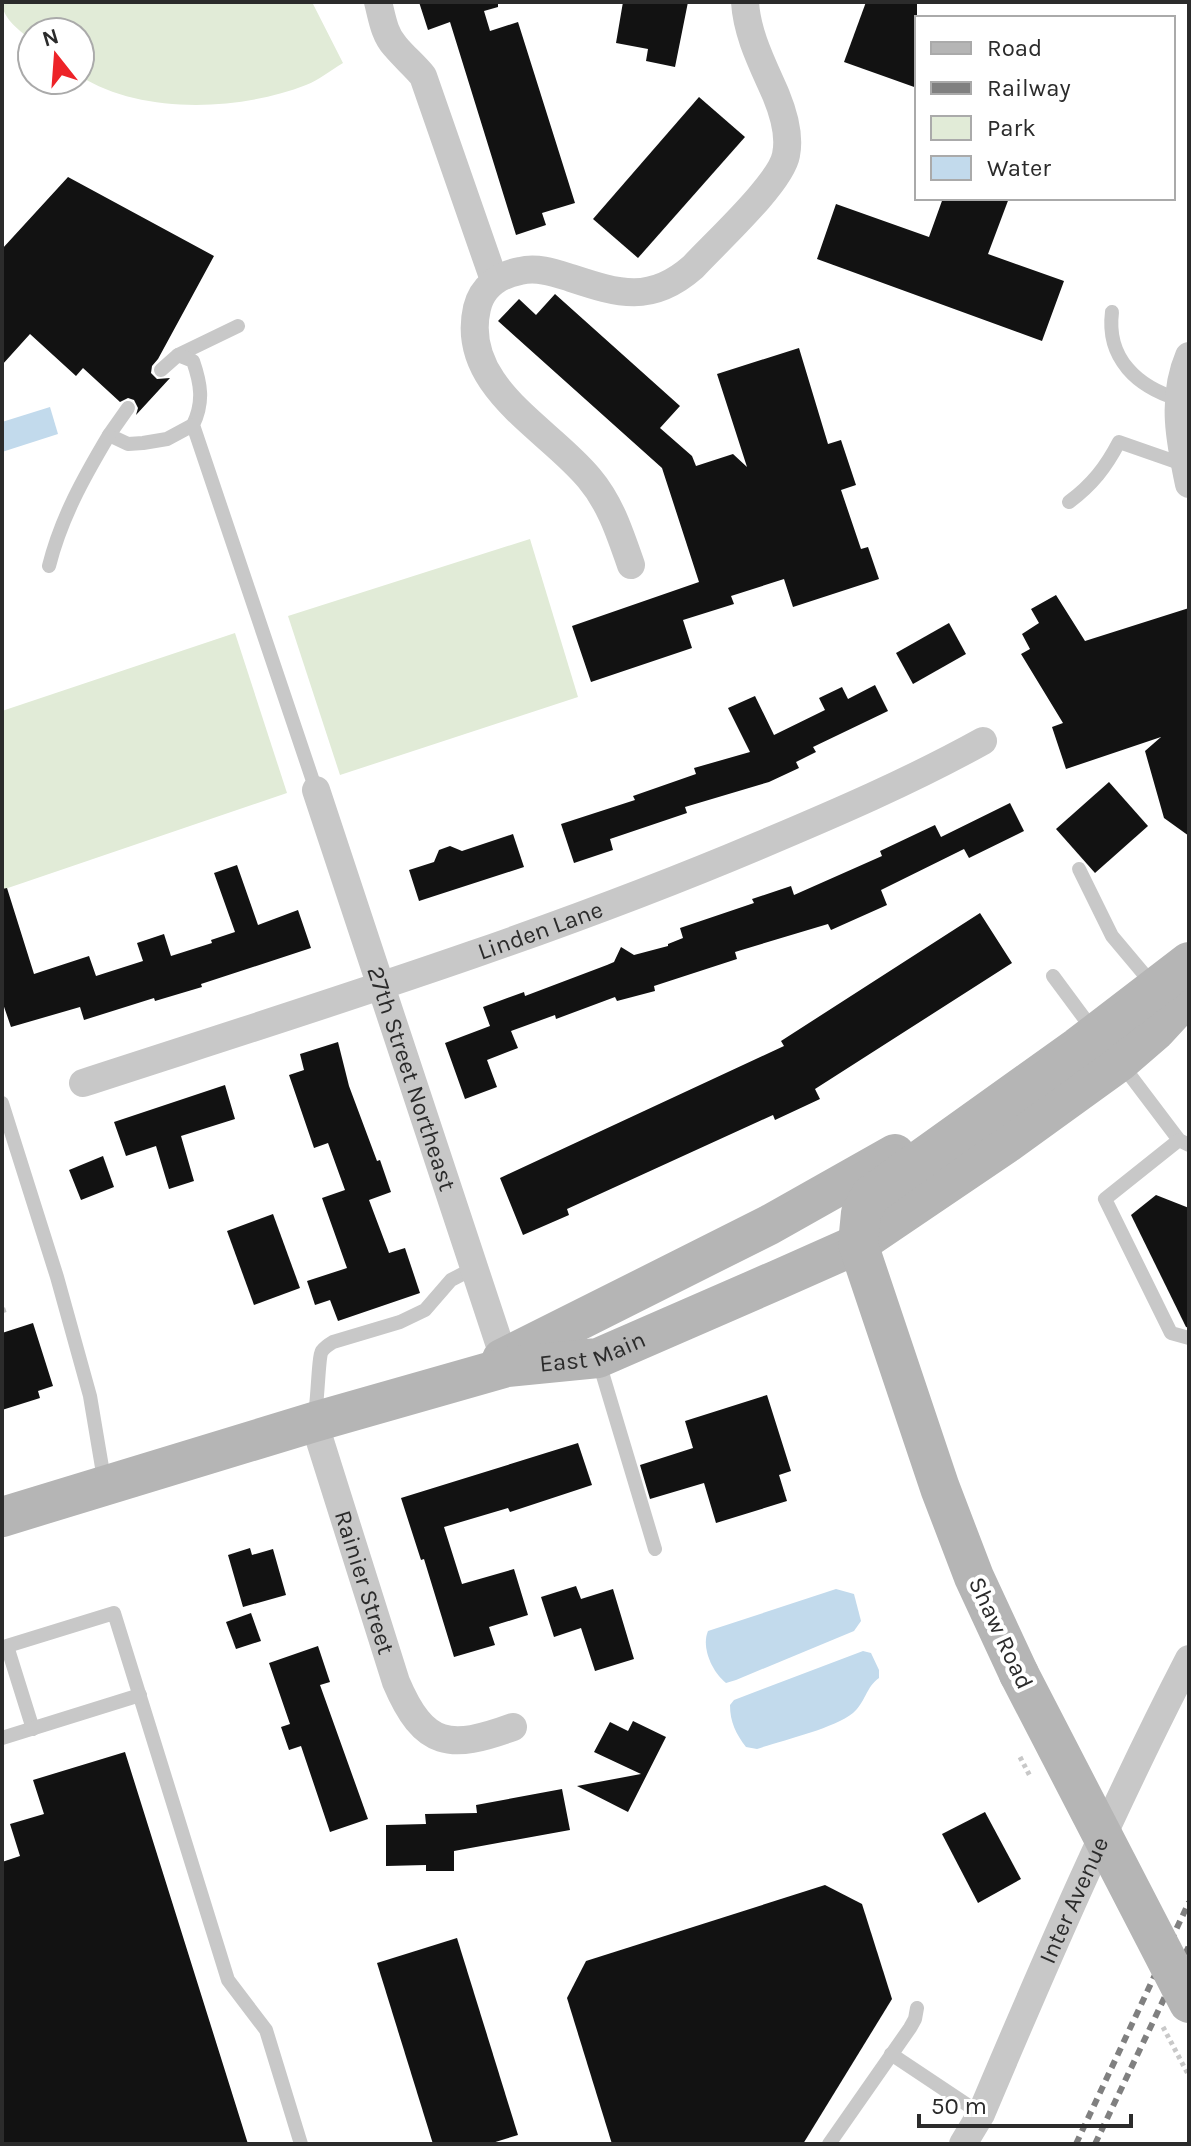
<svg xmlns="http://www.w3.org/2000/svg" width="1191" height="2146" viewBox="0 0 1191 2146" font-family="Karla,sans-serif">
  <rect width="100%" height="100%" fill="#fff"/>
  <g fill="#e1ebd7">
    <path d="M2,2H312L343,63C331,70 319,80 306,85C240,111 141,115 80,76V32H32V41C21,31 2,19 2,2Z"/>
    <polygon points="530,539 578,697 340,775 288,616"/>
    <polygon points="235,633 287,793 2,890 2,711"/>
  </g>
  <g fill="#c2daec">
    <polygon points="50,407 58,434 2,452 2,422"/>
    <path d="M836,1589L854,1594L861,1621L854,1631L736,1680L726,1683C712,1672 701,1647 708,1631Z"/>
    <path d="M863,1651L871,1653L879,1670V1678C866,1687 865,1703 853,1713C833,1729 783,1740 757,1749L746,1747C736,1734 730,1722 730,1705L734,1700Z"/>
  </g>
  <g fill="#121212">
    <polygon points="419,2 498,2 498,7 484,11 490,31 518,22 575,203 542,213 546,225 516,235 450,22 428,30"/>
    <polygon points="623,2 688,2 675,67 646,61 648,49 616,43"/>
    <polygon points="866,2 917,2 917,88 844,62"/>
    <polygon points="699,97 745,137 638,258 593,219"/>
    <polygon points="68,177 214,256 158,359 152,366 151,373 157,379 170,378 136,415 138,408 134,400 128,398 120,402 83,368 76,376 30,334 2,365 2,249"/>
    <polygon points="943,198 1009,198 988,254 1064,281 1042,341 817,259 836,204 929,237"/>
    <polygon points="555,294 680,406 660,428 692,456 696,466 733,454 747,467 717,374 799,348 828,444 841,440 856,485 841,490 861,549 868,547 879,579 793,607 784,579 731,596 734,604 683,620 692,648 591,682 572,626 699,582 662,468 498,321 519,299 536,315"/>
    <polygon points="1056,595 1085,641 1189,608 1189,836 1164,818 1145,751 1161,737 1066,769 1052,727 1063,723 1021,654 1030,649 1022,634 1039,623 1031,609"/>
    <polygon points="949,623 966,654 913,684 896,653"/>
    <polygon points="875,685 888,711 813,747 816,752 796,762 799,768 769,782 685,807 687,813 610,839 613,850 574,863 561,824 635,800 633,796 696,774 694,768 750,752 728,708 755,696 774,735 825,710 819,698 842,687 848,699"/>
    <polygon points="1109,782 1148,826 1095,873 1056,829"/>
    <polygon points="1010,803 1024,831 969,858 964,849 881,890 887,905 831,930 828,924 735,952 737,959 654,986 655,991 617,1001 615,997 556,1019 555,1015 511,1031 518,1048 487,1060 497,1087 465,1099 445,1043 490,1026 483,1007 524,992 525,996 607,965 614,962 621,947 634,955 668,946 668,944 683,938 680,928 754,903 752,899 791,886 794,895 882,856 880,851 935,825 941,837"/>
    <polygon points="513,834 524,867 419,901 409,870 434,862 439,850 450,846 462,851"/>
    <polygon points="237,865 258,925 298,910 311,948 201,984 202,987 155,1001 154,998 84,1020 80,1007 11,1027 2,1001 2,889 7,888 34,974 89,956 96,976 143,961 137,943 164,934 171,956 212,943 211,940 235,932 214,873"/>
    <polygon points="980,913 1012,963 815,1089 820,1099 775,1120 773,1115 567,1209 569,1215 523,1235 500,1178 784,1046 781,1041"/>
    <polygon points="338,1042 349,1086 377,1161 380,1160 391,1192 369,1200 389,1253 405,1248 420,1293 338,1321 330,1300 315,1305 307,1281 347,1268 322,1198 345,1190 328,1143 314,1148 289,1075 304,1070 300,1054"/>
    <polygon points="225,1085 235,1119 181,1136 194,1181 169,1189 156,1146 126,1156 114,1122"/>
    <polygon points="103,1156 114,1187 81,1200 69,1170"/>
    <polygon points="1156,1195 1189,1208 1189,1328 1186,1327 1131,1215"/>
    <polygon points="273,1214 300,1288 254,1305 227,1231"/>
    <polygon points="33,1323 53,1386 38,1391 40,1398 2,1410 2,1333"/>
    <polygon points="767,1395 791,1471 779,1475 787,1501 716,1523 704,1483 650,1499 640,1465 693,1448 685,1421"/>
    <polygon points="578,1443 592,1485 510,1512 508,1508 444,1527 462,1584 514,1569 528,1615 489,1627 495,1645 454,1657 424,1559 421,1560 401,1498"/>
    <polygon points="250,1548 252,1555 273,1549 286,1595 243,1607 228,1555"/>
    <polygon points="576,1586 581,1599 613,1589 634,1659 595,1671 581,1628 554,1637 541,1597"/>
    <polygon points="251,1613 261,1641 236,1649 226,1622"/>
    <polygon points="318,1646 330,1682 320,1685 368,1819 330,1832 301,1746 289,1750 281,1727 290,1724 269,1663"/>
    <polygon points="633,1721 666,1737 628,1812 577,1786 641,1774 594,1752 610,1722 628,1731"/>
    <polygon points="125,1752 248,2144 2,2144 2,1862 20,1856 10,1824 44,1814 33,1780"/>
    <polygon points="562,1789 570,1830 454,1851 454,1871 426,1871 426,1865 386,1866 386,1825 426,1824 425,1814 477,1813 476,1805"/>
    <polygon points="985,1812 1021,1879 978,1903 942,1834"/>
    <polygon points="825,1885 862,1904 892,1999 803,2144 612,2144 567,1998 586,1961"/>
    <polygon points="457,1938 518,2135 489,2144 433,2144 377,1963"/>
  </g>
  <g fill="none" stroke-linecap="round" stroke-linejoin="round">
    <polyline stroke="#c8c8c8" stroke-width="5" stroke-dasharray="4 4" stroke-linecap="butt" points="2,1311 8,1309"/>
    <g stroke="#c8c8c8" stroke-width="14">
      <path d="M1112,312C1106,359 1138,387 1178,399"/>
      <polyline points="178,355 238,326"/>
      <path d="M161,370L178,355L193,361C201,384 204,402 193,425L316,790"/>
      <polyline points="128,408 109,435 128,444 143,443 167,439 193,425"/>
      <path d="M1069,502C1092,485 1106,467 1119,442L1185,465"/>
      <path d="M49,566C61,518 84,477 109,435"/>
      <polyline points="1079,869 1112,936 1154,986"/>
      <polyline points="1053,976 1093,1030"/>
      <polyline points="1120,1062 1179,1140 1189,1145"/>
      <polyline points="2,1103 57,1277 90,1396 105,1485"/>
      <polyline points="1179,1140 1105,1199 1171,1333 1189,1338"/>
      <polyline points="598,1359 655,1549"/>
      <path d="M314,1419C318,1405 318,1357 322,1351C325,1347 328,1345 333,1342L400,1322L425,1310L451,1280L474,1268"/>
      <polyline points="33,1729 7,1646 114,1613 228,1980 266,2030 301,2144"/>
      <polyline points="2,1738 140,1695"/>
      <polyline points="891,2054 981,2114"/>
      <polyline points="829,2144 910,2028 915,2019 917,2008"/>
    </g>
    <g stroke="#c8c8c8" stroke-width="28">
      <path d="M378,2C382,17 384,34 395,46C404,57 414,65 423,76L494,280"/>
      <path d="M1189,356C1171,398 1180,442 1189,484"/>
      <path d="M631,565C620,534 611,504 589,478C548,428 459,386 477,308C482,287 499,275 520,271C536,267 552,272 568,277C617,293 650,305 693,267C715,243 781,183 786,155C790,136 783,112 776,95C763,65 747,35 745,2"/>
      <path id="s1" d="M316,790L507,1367"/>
      <path id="s2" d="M83,1083C310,1009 538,939 758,846C834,814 911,781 983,741"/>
      <path id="s3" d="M314,1422L396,1682C424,1748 450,1750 513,1727"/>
      <path id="s4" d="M963,2144L981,2114C1046,1960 1112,1808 1189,1659"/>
    </g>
    <g stroke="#b5b5b5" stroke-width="40">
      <polyline points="502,1359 769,1225 895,1154"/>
      <path id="s5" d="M2,1517L314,1422L507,1367L598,1358L777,1280L858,1244L1007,1143L1119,1062L1156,1030L1189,994"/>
      <polyline points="1019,1674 974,1577 940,1488 858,1244 861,1213 871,1195 1078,1047 1189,962"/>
    </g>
    <g stroke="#808080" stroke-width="6" stroke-dasharray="8 6" stroke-linecap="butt">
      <polyline points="1076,2144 1189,1902"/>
      <polyline points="1095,2144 1189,1946"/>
    </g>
    <g stroke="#c8c8c8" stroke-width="5" stroke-dasharray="4 4" stroke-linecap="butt">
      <polyline points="1020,1757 1031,1778"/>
      <polyline points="1163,2027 1189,2076"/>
    </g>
    <polyline stroke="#b5b5b5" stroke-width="40" points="1019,1674 1189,2003"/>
  </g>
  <g text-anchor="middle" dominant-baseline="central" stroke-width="8" stroke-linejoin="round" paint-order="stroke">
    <g font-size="24" fill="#2b2b2b" stroke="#fff">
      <text stroke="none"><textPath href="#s2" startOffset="482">Linden Lane</textPath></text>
      <text stroke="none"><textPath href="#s1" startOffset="304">27th Street Northeast</textPath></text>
      <text stroke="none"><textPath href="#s5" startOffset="614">East Main</textPath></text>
      <text stroke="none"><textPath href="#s3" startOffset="168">Rainier Street</textPath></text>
      <text transform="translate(1001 1633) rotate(65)">Shaw Road</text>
      <text stroke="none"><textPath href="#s4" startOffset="268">Inter Avenue</textPath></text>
    </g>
  </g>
  <rect width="1191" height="2146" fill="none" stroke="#2b2b2b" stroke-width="8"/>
  <rect x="915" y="16" width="260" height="184" fill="#ffffff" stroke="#aaaaaa" stroke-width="2"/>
  <rect x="931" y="42" width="40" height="12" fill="#b5b5b5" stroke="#aaaaaa" stroke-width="2"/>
  <text x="987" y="56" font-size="24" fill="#2b2b2b">Road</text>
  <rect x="931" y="82" width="40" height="12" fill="#808080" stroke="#aaaaaa" stroke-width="2"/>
  <text x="987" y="96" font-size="24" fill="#2b2b2b">Railway</text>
  <rect x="931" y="116" width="40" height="24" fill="#e1ebd7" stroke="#aaaaaa" stroke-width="2"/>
  <text x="987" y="136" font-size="24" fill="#2b2b2b">Park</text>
  <rect x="931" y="156" width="40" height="24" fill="#c2daec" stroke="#aaaaaa" stroke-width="2"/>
  <text x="987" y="176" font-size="24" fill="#2b2b2b">Water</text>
  <g transform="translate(56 56) rotate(343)"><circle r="38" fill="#ffffff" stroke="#aaaaaa" stroke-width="2"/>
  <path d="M0-6L14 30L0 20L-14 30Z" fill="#ed2328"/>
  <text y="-12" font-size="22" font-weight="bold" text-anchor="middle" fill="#2b2b2b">N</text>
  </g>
  <path d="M919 2114v12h212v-12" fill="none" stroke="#2b2b2b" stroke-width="4"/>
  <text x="931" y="2114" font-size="24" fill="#2b2b2b" stroke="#ffffff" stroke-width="6" paint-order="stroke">50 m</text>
</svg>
